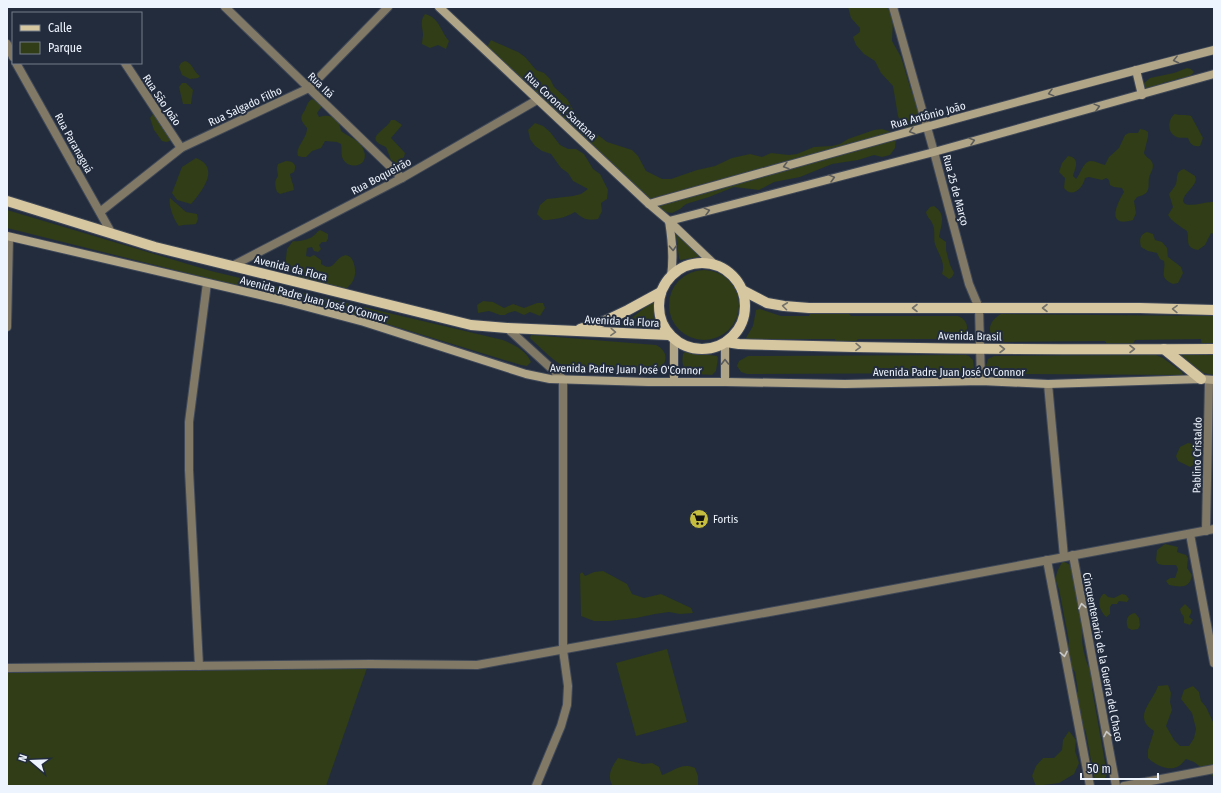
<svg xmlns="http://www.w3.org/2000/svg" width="1221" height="793" font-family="'Fira Sans Condensed',sans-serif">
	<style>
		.green { fill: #303d16 }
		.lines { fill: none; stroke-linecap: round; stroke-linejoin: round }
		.street-casing { stroke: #3f4858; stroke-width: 10 }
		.secondary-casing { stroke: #3f4858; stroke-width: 10 }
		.primary-casing { stroke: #3f4858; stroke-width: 12 }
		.street { stroke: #817966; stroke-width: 8 }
		.secondary { stroke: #b1a587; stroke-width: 8 }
		.primary { stroke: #d7c7a0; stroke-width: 10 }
		.oneway { stroke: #5b5c5b }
		.oneway2 { stroke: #73726a }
		.oneway3 { stroke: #c8c9c8 }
		.labels { text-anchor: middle; stroke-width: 4; stroke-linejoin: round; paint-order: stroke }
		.street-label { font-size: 11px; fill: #eef4fd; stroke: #222c3d }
		.poi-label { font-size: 11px; fill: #eef4fd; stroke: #222c3d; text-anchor: start }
	</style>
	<rect width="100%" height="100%" fill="#222c3d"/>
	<g class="green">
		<polygon points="848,7 887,7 893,18 892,41 901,57 910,87 916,103 919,117 915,129 907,130 901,124 898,116 893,86 881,73 875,61 864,54 856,45 853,37 860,32 860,28 851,18"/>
		<path d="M425,14C439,17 441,32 449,41L446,49L438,45L430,48L422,44C422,41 423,37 423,34C422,26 420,20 425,14Z"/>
		<path d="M491,40L495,42L518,52L525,57L536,70L544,73L550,79L554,87L567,99L575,113L586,126L607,142L632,150L638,156L646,171L662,179H671L697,170L715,166L732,158L750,154L762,157L771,153L789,155L797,154L814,147L832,146L840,144L848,139L874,130L882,129L891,132L896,139L895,148L890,155L882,157L874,155L858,160L832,164L800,177L774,182L759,190L734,187L709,197L686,204L680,209L672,213L663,212L649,202L622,173L607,164L510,72C503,58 494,62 487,47Z"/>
		<path d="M185,61C193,63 193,72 200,76L198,78L190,79L182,75L179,67L181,63Z"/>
		<path d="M1187,68L1191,69L1194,72L1188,78C1179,78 1181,77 1172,81C1169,82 1166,81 1163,83C1155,87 1155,90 1145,91L1143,84L1150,78L1174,73Z"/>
		<polygon points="182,83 186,83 193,90 191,104 183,104 179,87"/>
		<path d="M312,99L320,103L322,106L317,113L319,117C332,113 339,119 341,131C347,136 357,139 361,145C375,167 347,172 342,157C341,153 342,148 341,144L337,142L325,141L321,148L312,151L306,157H302L298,156C295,147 307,139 307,128C301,121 299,118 305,110C307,106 307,102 312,99Z"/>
		<path d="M161,110C173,114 174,130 170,141L166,142L162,141L154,130L150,118L153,114Z"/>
		<path d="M1175,114C1181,116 1186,114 1191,116L1203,138L1200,146C1193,147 1190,144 1188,138C1183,137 1179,139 1175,136C1167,132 1168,118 1175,114Z"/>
		<path d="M391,120H395L402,125L391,138L405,153L404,157L399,164L391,160L386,147C362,138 386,131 391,120Z"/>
		<path d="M535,123L543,126L550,132L560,145L568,149H576L584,154L593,169L600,174L608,190L607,199L601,203L602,211L598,219C587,221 583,219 575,212C565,218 554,220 543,220L537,214L540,205L547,199L573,196L581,194L588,189L573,181L568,173L561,168L551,154L542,151L535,146L530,139L528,130Z"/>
		<path d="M1140,129L1145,130L1148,132V137L1144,153C1146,158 1150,158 1152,162C1155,168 1150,173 1149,178C1148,183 1150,189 1146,193C1144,195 1140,196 1137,197L1134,201L1136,213L1133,220C1106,228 1116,205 1124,192L1122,188L1114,187L1110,185L1109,180L1106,178L1102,180L1089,177L1085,178C1083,188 1072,199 1064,188L1065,178L1059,172L1062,163L1068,156C1080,158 1076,167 1073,176L1076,179C1081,174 1083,161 1091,161C1096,161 1100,164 1105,165L1109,157L1119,148L1125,135L1129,133H1138Z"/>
		<path d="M196,158C221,168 202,191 191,204L177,200L172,193L182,167Z"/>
		<path d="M286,161C294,161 297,165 294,172L290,174C291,180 294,186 294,190L280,194L277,192C275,186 274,181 278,176L277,168L278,164Z"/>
		<path d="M1184,169L1195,176L1196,180C1193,189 1184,193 1183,201L1185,204C1195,207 1204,201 1214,202V234L1211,233L1205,245L1198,250C1184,247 1190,241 1187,231C1180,226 1172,222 1168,215L1173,207L1169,194C1171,191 1173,189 1175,186C1179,179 1174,172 1184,169Z"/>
		<path d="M170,198L186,212L197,214L198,219L196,224C191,225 185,224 179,226C174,221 168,204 170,198Z"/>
		<path d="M934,206C947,215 941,224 939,237L946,242V250L950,265L954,273L952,277L949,279L942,274C946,262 938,254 935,244C933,238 936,229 932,223C930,218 927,218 926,212L930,207Z"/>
		<path d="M7,210L211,271L503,340C514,345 526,350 531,362L527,366L521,365L371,319L7,228Z"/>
		<path d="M320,230L328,234V239L326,242H322L319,245L321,249L318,252L314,251L312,247L307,248L306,256L310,257L314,255L321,260V264C333,272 334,261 341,257C352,250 356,267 355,274C354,282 350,285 345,290L299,280L296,272L287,271L285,267L287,249L293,241C296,242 306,240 310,238C314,237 316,232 320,230Z"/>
		<path d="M1147,232L1153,234L1155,240L1162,242L1167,248L1168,257L1181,267L1183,273L1178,283L1173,284C1158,277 1166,273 1164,261L1160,259L1157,253L1148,251L1141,247C1139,240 1140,234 1147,232Z"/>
		<polygon points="677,233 700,256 698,257 680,260 679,258 676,235"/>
		<circle cx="704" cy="305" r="35"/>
		<polygon points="483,301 493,302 504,308 513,304 524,308 537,303 543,303 545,308 540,316 530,312 524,315 515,311 508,313 505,315 500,315 489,311 478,313 477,305"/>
		<polygon points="653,301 654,314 657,328 615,326 633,317"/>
		<path d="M760,309L781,316H809L811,312L844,309L851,316H958C969,320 970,332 961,339H858L851,346L836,342L835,339H748L746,338L753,326L756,310Z"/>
		<path d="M1001,314L1214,316V375L1203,373L1181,356L1183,355H1203L1201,339L1135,340C1133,345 1131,347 1127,351C1117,360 1110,349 1105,341L1000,342C985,335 988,321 1001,314Z"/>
		<path d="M531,335L656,345C671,352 667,368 653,373H580C561,369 545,352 531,339L530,338Z"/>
		<path d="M685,352L717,356L718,358L716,371L712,375C696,374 679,376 683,354Z"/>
		<polygon points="966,355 969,356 973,360 974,368 971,371 966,373 747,374 741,372 737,366 739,361 748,356"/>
		<polygon points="1156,355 1163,358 1182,372 1183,375 994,374 988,370 986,366 988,359 994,356"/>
		<path d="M1188,443L1193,444C1200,452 1200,462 1190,467L1178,461L1176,456L1180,447Z"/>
		<path d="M1165,544L1178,547L1177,552L1186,555L1188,558L1187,568L1192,575C1190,589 1180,587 1169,585L1166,581L1170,578H1175L1178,569L1176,565H1163L1158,564L1156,560L1157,550Z"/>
		<path d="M1063,561L1072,566C1073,582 1081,595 1084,611C1086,622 1082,629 1082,639C1082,645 1084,653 1086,660C1089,670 1096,679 1092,689L1107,774L1104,780L1095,779L1094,776L1086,733L1074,699L1078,691L1075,672L1066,660L1069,641L1059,589C1053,577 1057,571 1063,561Z"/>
		<polygon points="603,571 627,584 632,594 644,598 661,594 691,608 693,613 680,614 669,612 655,614 636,618 609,621 594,621 581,616 580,574 582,572 585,576 594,572"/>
		<path d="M1103,594H1105L1108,597L1114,598L1122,594L1126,595L1129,599L1127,602L1119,601L1117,604H1112L1110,607V614L1106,617C1100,611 1096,601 1103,594Z"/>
		<polygon points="1185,604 1191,610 1191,613 1189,617 1193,620 1190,625 1184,623 1184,617 1181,613 1180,609"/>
		<path d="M1135,613L1139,618L1140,625L1138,629L1132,630L1128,628C1125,621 1127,614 1135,613Z"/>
		<polygon points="667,649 687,722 636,736 616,663"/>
		<polygon points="367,668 326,786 7,786 7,673"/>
		<path d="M1168,685L1171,693L1170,702L1172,710L1166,726L1174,740L1180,746H1189L1194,738L1196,729L1192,713L1181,699L1184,690L1193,686L1199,692L1201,701L1206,707L1214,724V777L1194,762L1186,759C1184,761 1181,765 1179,766C1169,772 1155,765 1148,758V750L1154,731C1132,717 1152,703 1158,686Z"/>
		<polygon points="1069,731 1076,740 1075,751 1079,763 1074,774 1059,783 1036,786 1032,776 1036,766 1043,758 1054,758 1062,750 1063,740"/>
		<path d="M618,758L643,764L652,763L659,767L662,775C675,771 681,762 695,768L698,776V785L613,786C606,776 612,766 618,758Z"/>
	</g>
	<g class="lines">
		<g class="street-casing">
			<g id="street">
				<polyline points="225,7 402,178"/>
				<polyline points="893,7 934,152 969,284 979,308 981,381"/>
				<polyline points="7,44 13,57"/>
				<polyline points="16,63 112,234"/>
				<polyline points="125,63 181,148"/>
				<polyline points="100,212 181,148 309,88 388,7"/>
				<polyline points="232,266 402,178 537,100"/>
				<polyline points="7,327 9,237"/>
				<polyline points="507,328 563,379 563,650 568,686 567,705 561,726 536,786"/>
				<polyline points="1048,384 1064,557"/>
				<polyline points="1206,531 1209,380"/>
				<polyline points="1190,534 1214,663"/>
				<polyline points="1073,555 1116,786"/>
				<polyline points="1047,560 1090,786"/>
				<polyline points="199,666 189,470 189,422 207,283"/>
				<polyline points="7,668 370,664 477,665 819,603 1214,529"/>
				<polyline points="1124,786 1214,769"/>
			</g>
		</g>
		<g class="secondary-casing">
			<g id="secondary">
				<polyline points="439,7 649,204 669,221 714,264"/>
				<polyline points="1136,70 1142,95"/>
				<path d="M649,204C837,152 1025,98 1214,50"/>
				<polyline points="669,221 934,152 1214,74"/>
				<path d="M669,221C672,240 674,257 671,276"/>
				<polyline points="7,236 281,300 364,322 526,374 550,379 648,382 725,382 845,384 981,381 1048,384 1201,379 1214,380"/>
				<polyline points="674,339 674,382"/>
				<polyline points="725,343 725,382"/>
			</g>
		</g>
		<g class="primary-casing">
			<g id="primary">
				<polyline points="7,201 155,247 471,325 507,328 669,335"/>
				<circle cx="702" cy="306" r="43"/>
				<polyline points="742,290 767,303 784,306 809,308 1140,308 1214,310"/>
				<polyline points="580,329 607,320 628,310 661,292"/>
				<path d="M726,342L739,344C897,349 1056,350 1214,349"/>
				<polyline points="1164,349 1201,379"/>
			</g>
		</g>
		<use href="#street" class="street"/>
		<use href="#secondary" class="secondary"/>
		<use href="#primary" class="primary"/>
	</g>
	<defs><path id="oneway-chevron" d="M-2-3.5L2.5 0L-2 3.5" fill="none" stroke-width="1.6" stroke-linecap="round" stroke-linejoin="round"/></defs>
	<g class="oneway">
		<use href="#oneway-chevron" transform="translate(1176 60) rotate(166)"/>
		<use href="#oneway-chevron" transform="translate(1051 93) rotate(165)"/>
		<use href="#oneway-chevron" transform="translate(1097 107) rotate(-15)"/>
		<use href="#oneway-chevron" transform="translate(912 131) rotate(164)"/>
		<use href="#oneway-chevron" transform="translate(972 141) rotate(-15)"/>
		<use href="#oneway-chevron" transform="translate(786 166) rotate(164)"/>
		<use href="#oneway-chevron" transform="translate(832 178) rotate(-15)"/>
		<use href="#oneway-chevron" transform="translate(707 211) rotate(-15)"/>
		<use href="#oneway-chevron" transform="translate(673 248) rotate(87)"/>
		<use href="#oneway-chevron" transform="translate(725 362) rotate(-91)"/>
	</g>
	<g class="oneway2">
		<use href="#oneway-chevron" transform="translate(785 306) rotate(-173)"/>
		<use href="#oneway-chevron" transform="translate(915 308) rotate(180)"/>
		<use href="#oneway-chevron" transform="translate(1045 308) rotate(-180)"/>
		<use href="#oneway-chevron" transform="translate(1175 309) rotate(-179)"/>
		<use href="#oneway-chevron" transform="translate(613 332) rotate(3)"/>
		<use href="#oneway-chevron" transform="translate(858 347) rotate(1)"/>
		<use href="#oneway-chevron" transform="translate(1002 349)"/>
		<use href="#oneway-chevron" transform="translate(1132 349)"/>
	</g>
	<g class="oneway3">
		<use href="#oneway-chevron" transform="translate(1082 606) rotate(-101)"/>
		<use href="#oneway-chevron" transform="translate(1064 654) rotate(79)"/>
		<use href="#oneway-chevron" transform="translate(1107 734) rotate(-101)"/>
	</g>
	<defs>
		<g id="supermarket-disc" transform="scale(1)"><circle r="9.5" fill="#c4bc3e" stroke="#222c3d"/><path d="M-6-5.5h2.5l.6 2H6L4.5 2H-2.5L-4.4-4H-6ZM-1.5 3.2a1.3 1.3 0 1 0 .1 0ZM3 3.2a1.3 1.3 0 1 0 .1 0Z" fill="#111"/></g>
	</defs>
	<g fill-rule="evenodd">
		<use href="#supermarket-disc" x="699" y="519"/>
	</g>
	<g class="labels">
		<g class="street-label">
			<text transform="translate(321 85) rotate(44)" y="4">Rua Itá</text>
			<text transform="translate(162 100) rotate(56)" y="4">Rua São João</text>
			<text transform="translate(245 106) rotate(-25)" y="4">Rua Salgado Filho</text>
			<text transform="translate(561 106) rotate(43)" y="4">Rua Coronel Santana</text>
			<text transform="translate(928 115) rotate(-15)" y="4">Rua Antônio João</text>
			<text transform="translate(74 143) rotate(61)" y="4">Rua Paranaguá</text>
			<text transform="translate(381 176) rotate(-28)" y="4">Rua Boqueirão</text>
			<text transform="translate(956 190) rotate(75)" y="4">Rua 25 de Março</text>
			<text transform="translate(291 268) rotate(14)" y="4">Avenida da Flora</text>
			<text transform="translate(314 299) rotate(15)" y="4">Avenida Padre Juan José O'Connor</text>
			<text transform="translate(622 321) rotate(3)" y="4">Avenida da Flora</text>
			<text transform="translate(970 336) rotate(1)" y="4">Avenida Brasil</text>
			<text transform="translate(626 369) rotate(1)" y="4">Avenida Padre Juan José O'Connor</text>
			<text x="949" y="376">Avenida Padre Juan José O'Connor</text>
			<text transform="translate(1197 455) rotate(-89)" y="4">Pablino Cristaldo</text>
			<text transform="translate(1103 657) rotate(79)" y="4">Cincuentenario de la Guerra del Chaco</text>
		</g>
		<g class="poi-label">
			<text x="713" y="523">Fortis</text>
		</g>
	</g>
	<rect width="1221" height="793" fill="none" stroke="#eef4fd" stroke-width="16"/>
	<rect x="12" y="12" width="130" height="52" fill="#222c3d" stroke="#747c8a"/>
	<rect x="20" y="25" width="20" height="6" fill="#d7c7a0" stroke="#747c8a"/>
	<text x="48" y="32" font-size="12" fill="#eef4fd">Calle</text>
	<rect x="20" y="42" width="20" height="12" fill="#303d16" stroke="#747c8a"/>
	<text x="48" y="52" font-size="12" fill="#eef4fd">Parque</text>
	<g transform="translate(32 761) rotate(289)" stroke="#222c3d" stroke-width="3" paint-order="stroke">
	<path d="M0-3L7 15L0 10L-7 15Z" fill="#eef4fd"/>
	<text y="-6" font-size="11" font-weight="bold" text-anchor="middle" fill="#eef4fd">N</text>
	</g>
	<path d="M1081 773v6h77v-6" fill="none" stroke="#eef4fd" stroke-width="2"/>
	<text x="1087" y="773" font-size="12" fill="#eef4fd" stroke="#222c3d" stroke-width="3" paint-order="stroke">50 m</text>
</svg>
